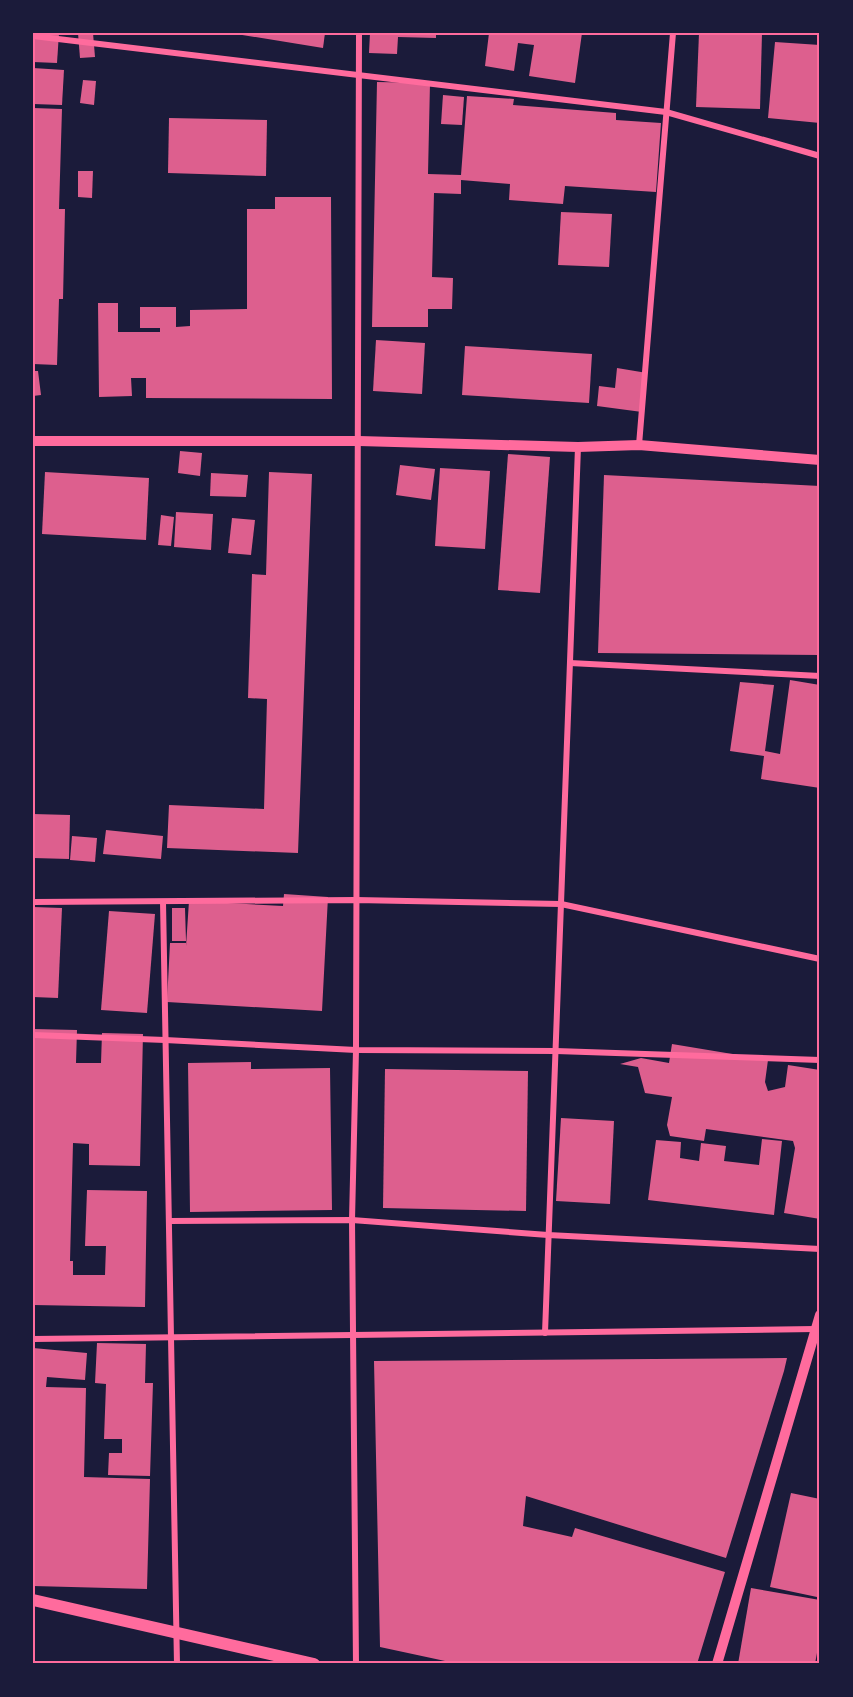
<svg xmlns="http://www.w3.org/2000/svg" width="853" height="1697" font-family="'Noto Sans',sans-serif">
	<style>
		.building { fill: #dd5f8e }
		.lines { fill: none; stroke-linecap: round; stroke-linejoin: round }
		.minor { stroke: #ff6b9d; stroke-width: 6 }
		.tertiary { stroke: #ff6b9d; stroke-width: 10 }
		.secondary { stroke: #ff6b9d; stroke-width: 12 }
		.neatline { fill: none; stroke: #ff6b9d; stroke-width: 2 }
	</style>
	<rect width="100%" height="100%" fill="#1b1b3a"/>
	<g class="building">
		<polygon points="33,33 59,33 57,63 33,62"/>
		<polygon points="78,33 93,33 95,57 80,58"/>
		<polygon points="230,33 325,33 323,48"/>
		<polygon points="370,33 436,33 436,38 398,37 397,54 369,53"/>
		<polygon points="489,33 582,33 575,83 529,76 534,45 518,43 514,71 485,66"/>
		<polygon points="699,33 762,33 760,109 696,107"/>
		<polygon points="775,42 820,45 820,123 768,118"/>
		<polygon points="33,68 64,70 62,105 33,104"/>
		<polygon points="83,80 96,81 94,105 80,103"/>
		<polygon points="377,82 430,83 428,174 461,175 467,96 514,99 513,105 616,113 616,120 661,123 656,192 565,186 563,204 509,200 510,184 461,180 461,194 434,193 432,277 453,278 452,309 428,309 428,327 372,327"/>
		<polygon points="443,95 464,97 462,125 441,124"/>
		<polygon points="33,108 62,109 59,209 65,209 63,299 59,299 57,365 33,364"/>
		<polygon points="169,118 267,120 266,176 168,173"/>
		<polygon points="78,171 93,171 92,198 78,197"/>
		<polygon points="275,197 331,197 332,399 146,398 146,378 131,378 132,396 99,397 98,303 118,303 118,332 160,332 160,328 140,328 140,307 176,307 176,327 190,326 190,310 247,309 247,209 275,209"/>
		<polygon points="561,212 612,214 609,267 558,265"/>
		<polygon points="376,340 425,343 422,394 373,391"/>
		<polygon points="465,346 592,354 589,403 462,395"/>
		<polygon points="617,368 647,373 642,412 597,406 599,386 615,388"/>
		<polygon points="33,371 38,371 41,395 33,396"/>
		<polygon points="180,451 202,453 200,476 178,473"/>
		<polygon points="508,454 550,457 540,593 498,590"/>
		<polygon points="400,465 435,469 431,500 396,495"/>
		<polygon points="440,468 490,471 485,549 435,546"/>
		<polygon points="45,472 149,478 146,540 42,534"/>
		<polygon points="269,472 312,474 298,853 167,848 169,805 264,809 267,699 248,698 252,574 266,575"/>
		<polygon points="211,473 248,475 246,497 210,496"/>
		<polygon points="604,475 820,486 820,655 598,653"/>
		<polygon points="176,512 213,514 211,550 174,547"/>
		<polygon points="161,515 174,517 171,546 158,545"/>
		<polygon points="232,518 255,520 251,555 228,553"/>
		<polygon points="790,680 820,685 820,788 761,779 764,756 730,751 740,682 774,685 765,751 780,754"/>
		<polygon points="33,814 70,815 69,859 33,858"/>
		<polygon points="106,830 163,836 161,859 103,854"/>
		<polygon points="72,836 97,838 95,862 70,860"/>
		<polygon points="284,894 328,897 322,1011 167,1002 170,943 186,943 186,946 189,901 283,906"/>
		<polygon points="33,907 62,908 58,998 33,997"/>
		<polygon points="172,908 185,908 186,941 172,941"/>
		<polygon points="109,911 155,914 147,1013 101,1010"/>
		<polygon points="33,1029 77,1030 76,1063 101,1063 102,1033 143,1034 140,1166 89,1165 89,1144 73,1143 70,1261 73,1261 73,1275 105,1275 106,1246 85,1246 87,1190 147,1191 145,1307 33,1305"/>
		<polygon points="672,1044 768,1060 765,1082 768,1091 785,1087 788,1065 820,1070 820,1219 784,1213 795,1148 793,1141 706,1129 704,1141 670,1136 667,1125 672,1097 645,1093 638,1067 620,1064 641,1058 669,1063"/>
		<polygon points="251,1062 251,1069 330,1068 332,1210 190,1212 188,1063"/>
		<polygon points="385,1069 528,1071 526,1211 383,1208"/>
		<polygon points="561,1118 614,1121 610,1204 556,1201"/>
		<polygon points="762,1139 782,1141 774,1215 648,1200 656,1140 681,1142 680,1158 699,1161 701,1143 726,1146 724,1161 759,1165"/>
		<polygon points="97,1343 146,1344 145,1383 153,1383 150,1476 108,1475 109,1453 122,1453 122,1439 104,1439 106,1384 95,1383"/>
		<polygon points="33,1348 87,1353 85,1380 47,1377 46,1387 86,1388 84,1477 150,1479 147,1589 33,1586"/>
		<polygon points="787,1358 784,1371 726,1558 526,1496 523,1526 572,1537 575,1528 725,1572 697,1664 459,1664 380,1647 374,1361"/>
		<polygon points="791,1493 820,1499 820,1582 817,1597 770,1587"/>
		<polygon points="751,1588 820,1600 820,1636 815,1664 738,1664"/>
	</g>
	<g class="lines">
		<g class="minor">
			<polyline points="33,36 666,112 820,156"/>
			<polyline points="639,445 673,33"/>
			<polyline points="570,663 820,676"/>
			<polyline points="33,902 356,900 561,904 820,959"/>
			<polyline points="163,902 177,1664"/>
			<polyline points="33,1035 165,1040 356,1050 556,1051 820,1060"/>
			<polyline points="169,1221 352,1220 548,1235 820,1249"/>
			<polyline points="545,1333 578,447"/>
			<polyline points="33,1339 815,1329"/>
			<polyline points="356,1664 352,1220 356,1050 359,33"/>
		</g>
		<g class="tertiary">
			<polyline points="33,441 359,441 578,447 639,445 820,460"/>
			<polyline points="717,1664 820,1315"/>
		</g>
		<polyline class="secondary" points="33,1600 314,1664"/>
	</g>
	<rect width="853" height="1697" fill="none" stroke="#1b1b3a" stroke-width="69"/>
	<rect x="34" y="34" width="784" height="1628" class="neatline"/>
</svg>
